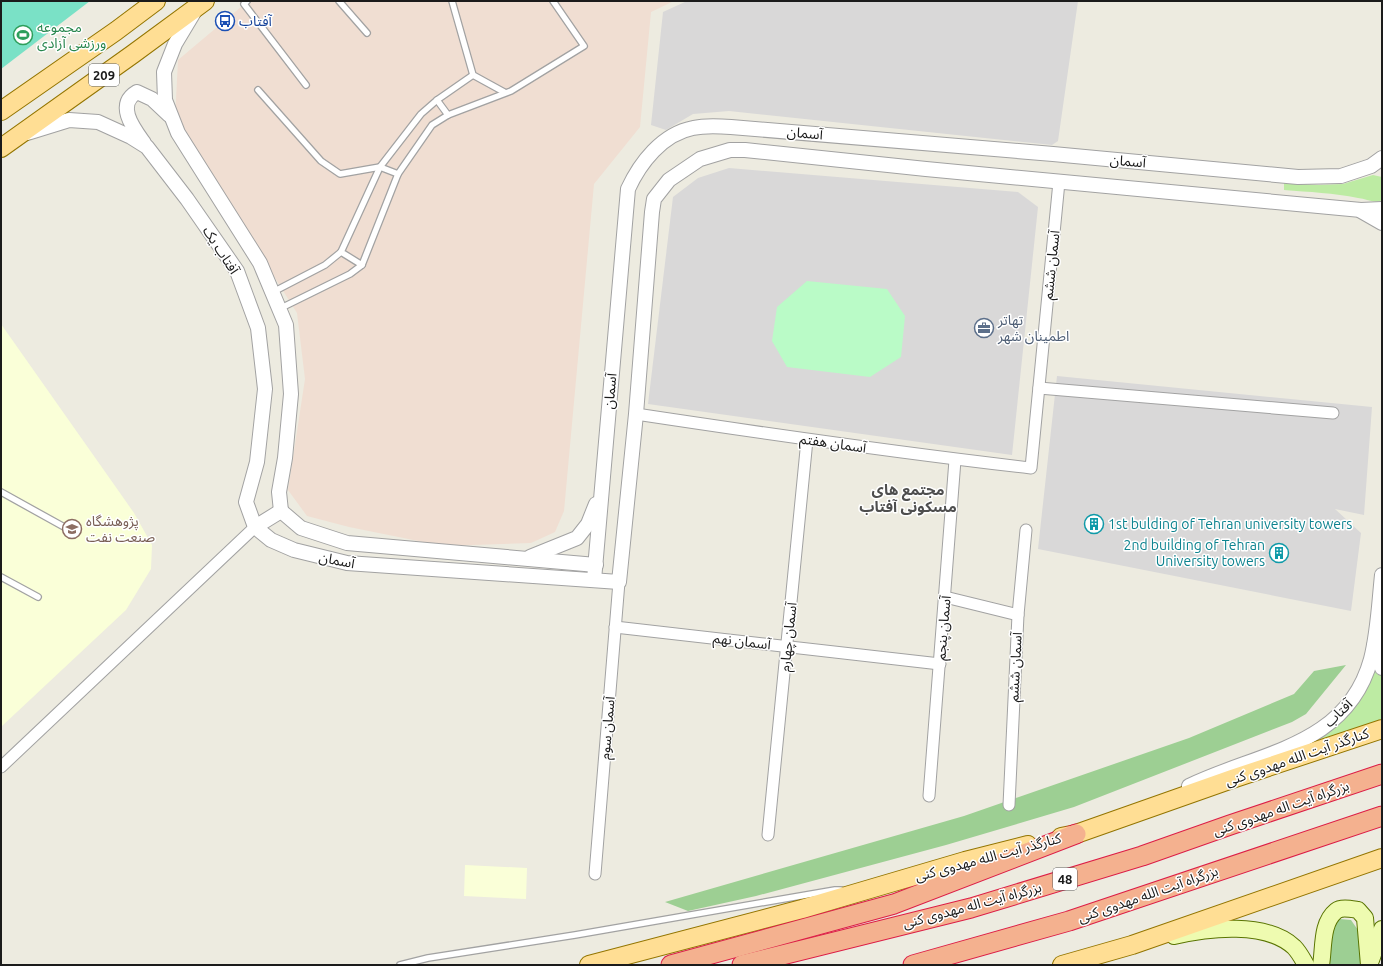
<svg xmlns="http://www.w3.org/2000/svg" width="1383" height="966" font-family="Ubuntu,'Noto Sans Arabic',sans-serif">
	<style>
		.residential { fill: #d9d8d8 }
		.education { fill: #faffd8 }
		.military { fill: #f0ded2 }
		.grass { fill: #bdeba3 }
		.forest { fill: #9dcf93 }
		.park { fill: #bafbc7 }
		.pitch { fill: #7ae1c6 }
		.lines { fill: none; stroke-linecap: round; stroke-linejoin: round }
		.service-casing { stroke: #a2a2a2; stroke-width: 8 }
		.minor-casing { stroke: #a2a2a2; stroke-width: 13 }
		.tertiary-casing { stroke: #a2a2a2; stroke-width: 16 }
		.secondary-casing { stroke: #597401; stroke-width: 18 }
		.primary-casing { stroke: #937500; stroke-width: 20 }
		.trunk-casing { stroke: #dc1d46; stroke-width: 21 }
		.service { stroke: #fff; stroke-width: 5.5 }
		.minor { stroke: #fff; stroke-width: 11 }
		.tertiary { stroke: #fff; stroke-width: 14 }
		.secondary { stroke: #eefbb0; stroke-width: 16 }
		.primary { stroke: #ffde94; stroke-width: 18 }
		.trunk { stroke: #f4b18f; stroke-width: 19 }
		.labels { text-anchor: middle; stroke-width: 3; stroke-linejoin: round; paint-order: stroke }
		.shield { fill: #fff; stroke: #5f5f5f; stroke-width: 1 }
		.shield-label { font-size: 13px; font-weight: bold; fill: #1b1b1b }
		.transit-label { font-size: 14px; fill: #164399; stroke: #fff; text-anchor: start }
		.leisure-label { font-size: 14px; fill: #27864d; stroke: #fff; text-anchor: start }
		.street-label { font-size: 14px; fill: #1b1b1b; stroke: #fff }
		.service-label { font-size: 14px; fill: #4e5e75; stroke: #fff; text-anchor: start }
		.education-label { font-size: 14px; fill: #785e54; stroke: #fff; text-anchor: start }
		.culture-label { font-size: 14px; fill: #0d838f; stroke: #fff; text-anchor: start }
		.neighbourhood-label { font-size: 15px; font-weight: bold; fill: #4e4e4e; stroke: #fff }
	</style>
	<rect width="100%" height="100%" fill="#edebe0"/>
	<g class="residential">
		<polygon points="687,1 1078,1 1058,141 1052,145 729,111 693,114 666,130 651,125 663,12"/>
		<polygon points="729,168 1018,192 1038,207 1012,455 648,404 673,197 698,178"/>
		<polygon points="1057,376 1372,407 1364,515 1335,509 1361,533 1351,611 1038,549"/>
	</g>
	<g class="education">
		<polygon points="1,324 120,493 134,513 152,545 151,569 126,610 1,727"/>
		<polygon points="465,865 527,868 526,899 464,896"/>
	</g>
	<polygon class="military" points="248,1 674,1 651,12 640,127 594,184 564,511 555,532 531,543 443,546 349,527 307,516 288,490 305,379 297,313 175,119 178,60"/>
	<g class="grass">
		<path d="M1373,175L1382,177V200C1374,204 1367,199 1358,198C1334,193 1309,192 1284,190V183L1318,185L1343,184Z"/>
		<path d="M1375,668L1382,676V719L1309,747L1264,761C1293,748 1330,736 1351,711C1362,699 1368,683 1375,668Z"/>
	</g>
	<g class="forest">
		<polygon points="1346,665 1306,714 1292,722 1074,807 946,845 756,896 688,911 665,902 964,816 1189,738 1294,694 1314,671"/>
		<polygon points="1340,919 1351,920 1360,933 1360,965 1327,965 1333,923"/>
	</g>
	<polygon class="park" points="807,281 887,289 905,316 901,357 870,377 787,367 772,341 777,307"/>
	<polygon class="pitch" points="1,1 90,1 1,69"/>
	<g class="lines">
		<g class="service-casing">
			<g id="service">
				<polyline points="247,1 244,4 306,85"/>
				<polyline points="339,1 367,33"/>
				<polyline points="452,1 473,75 504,92"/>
				<polyline points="473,75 437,100 421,114 380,167 341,252 362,265 398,174 432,125 448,115 511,91 584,46 553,1"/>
				<polyline points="258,90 321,161 340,174 380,167 398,174"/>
				<polyline points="437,100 448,115"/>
				<polyline points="273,292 325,265 341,252"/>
				<polyline points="279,309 350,274 362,265"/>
				<polyline points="1,492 75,533"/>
				<polyline points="1,577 38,597"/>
				<polyline points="400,965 428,958 575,935 835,890 841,890"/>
			</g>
		</g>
		<g class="minor-casing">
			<g id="minor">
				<polyline points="1039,388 1333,413"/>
				<path d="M636,414C768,434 899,453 1031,468L1059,182"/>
				<polyline points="945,597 1018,615"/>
				<polyline points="615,627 940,664"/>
				<polyline points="1,767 255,527"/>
				<polyline points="929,796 955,460"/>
				<polyline points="1009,805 1018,615 1026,530"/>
				<polyline points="768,835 807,440"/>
				<polyline points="595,874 619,582"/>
			</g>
		</g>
		<g class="tertiary-casing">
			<g id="tertiary">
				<polyline points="196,9 175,44 164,72 165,100 178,133 260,263 286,325 291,394 285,458 279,492 281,511"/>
				<polyline points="27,133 69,120 98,122 131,137 147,147 187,199 237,271 258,328 265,389 257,462 246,502 255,527 271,540 294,550 347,563 619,582 636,414 652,212 654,199 669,180 700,159 730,150 745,150 926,169 1361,210 1382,209"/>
				<path d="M144,143C134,129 115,105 137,92L152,99L169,115"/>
				<polyline points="1361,211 1382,223"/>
				<polyline points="281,511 301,528 347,543 596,565"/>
				<polyline points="255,527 281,511"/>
				<polyline points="530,557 577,538 588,524 596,504"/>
				<path d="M594,580L628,189C640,163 662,134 693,128C706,125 719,126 731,127L1053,154L1298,177L1341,176L1371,166L1382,158"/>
				<polyline points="1374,646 1382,668"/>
				<path d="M1189,786C1259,752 1347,747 1371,659C1378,632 1379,603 1382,575"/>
			</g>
		</g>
		<g class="secondary-casing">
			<g id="secondary">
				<path d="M1174,936C1208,928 1266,921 1294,947C1299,952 1302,958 1306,965"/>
				<polyline points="1371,960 1382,929"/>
				<path d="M1321,965C1324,948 1321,923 1336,911C1341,907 1351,909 1358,910L1365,918L1369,965"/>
			</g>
		</g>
		<g class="primary-casing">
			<g id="primary">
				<polyline points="1,111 116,31 156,1"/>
				<polyline points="1,148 133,54 205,1"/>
				<polyline points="1061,837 1076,834 1232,779 1382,729"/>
				<polyline points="589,965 802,909 965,861 1028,845"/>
				<polyline points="1062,965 1132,945 1382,858"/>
			</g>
		</g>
		<g class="trunk-casing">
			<g id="trunk">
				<polyline points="671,965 894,904 1076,834"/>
				<polyline points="742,965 971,908 1142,856 1230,825 1382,774"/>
				<polyline points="913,965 1069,921 1382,816"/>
			</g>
		</g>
		<use href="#service" class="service"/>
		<use href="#minor" class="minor"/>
		<use href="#tertiary" class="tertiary"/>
		<use href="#secondary" class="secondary"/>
		<use href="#primary" class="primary"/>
		<use href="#trunk" class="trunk"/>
	</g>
	<defs>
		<g id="bus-ring" transform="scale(1)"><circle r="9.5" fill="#fff" stroke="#1a4fb4" stroke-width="1.5"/><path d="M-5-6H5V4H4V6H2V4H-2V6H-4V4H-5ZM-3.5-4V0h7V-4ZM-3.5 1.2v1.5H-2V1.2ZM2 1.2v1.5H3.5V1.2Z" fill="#1a4fb4"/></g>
		<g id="stadium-ring" transform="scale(1)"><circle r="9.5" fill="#fff" stroke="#2e9e5b" stroke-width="1.5"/><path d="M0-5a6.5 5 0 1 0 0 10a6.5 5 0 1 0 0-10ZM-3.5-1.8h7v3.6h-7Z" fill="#2e9e5b"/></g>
		<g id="office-ring" transform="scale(1)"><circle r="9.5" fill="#fff" stroke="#5c6f8a" stroke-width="1.5"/><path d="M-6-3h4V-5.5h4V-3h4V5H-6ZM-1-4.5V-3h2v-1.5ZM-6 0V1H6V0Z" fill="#5c6f8a"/></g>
		<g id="building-ring" transform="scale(1)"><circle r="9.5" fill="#fff" stroke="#0f9aa8" stroke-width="1.5"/><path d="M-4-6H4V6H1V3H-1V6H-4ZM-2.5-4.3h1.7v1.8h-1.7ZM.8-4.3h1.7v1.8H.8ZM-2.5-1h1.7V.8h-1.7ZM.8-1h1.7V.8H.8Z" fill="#0f9aa8"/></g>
		<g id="university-ring" transform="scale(1)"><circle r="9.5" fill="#fff" stroke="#8d6e63" stroke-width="1.5"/><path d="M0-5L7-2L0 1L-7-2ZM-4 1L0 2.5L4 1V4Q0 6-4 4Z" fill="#8d6e63"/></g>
	</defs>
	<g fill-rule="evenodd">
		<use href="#bus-ring" x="225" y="21"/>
		<use href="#stadium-ring" x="23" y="35"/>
		<use href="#office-ring" x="984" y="328"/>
		<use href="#building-ring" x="1094" y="524"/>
		<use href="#university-ring" x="72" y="529"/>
		<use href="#building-ring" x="1279" y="553"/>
	</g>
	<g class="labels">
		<g class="shield">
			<rect x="89" y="64" width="30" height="22" rx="3"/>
			<rect x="1053" y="868" width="24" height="22" rx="3"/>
		</g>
		<g class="shield-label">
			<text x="104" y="80">209</text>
			<text x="1065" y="884">48</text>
		</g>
		<g class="transit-label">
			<text x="239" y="26">آفتاب</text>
		</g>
		<g class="leisure-label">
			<text x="37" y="32">مجموعه<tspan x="37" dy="16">ورزشی آزادی</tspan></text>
		</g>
		<g class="street-label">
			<text transform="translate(805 133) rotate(5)" y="5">آسمان</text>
			<text transform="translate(1128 161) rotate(5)" y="5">آسمان</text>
			<text transform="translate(221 250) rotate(57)" y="5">آفتاب یک</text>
			<text transform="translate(1051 265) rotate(-84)" y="5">آسمان ششم</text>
			<text transform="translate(610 391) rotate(-85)" y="5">آسمان</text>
			<text transform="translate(833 443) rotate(8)" y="5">آسمان هفتم</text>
			<text transform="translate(337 560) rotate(11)" y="5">آسمان</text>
			<text transform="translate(943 628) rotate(-85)" y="5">آسمان پنجم</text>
			<text transform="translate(788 637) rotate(-84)" y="5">آسمان چهارم</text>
			<text transform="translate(742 641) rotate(7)" y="5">آسمان نهم</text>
			<text transform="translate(1015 667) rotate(-87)" y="5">آسمان ششم</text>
			<text transform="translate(1338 713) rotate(-44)" y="5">آفتاب</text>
			<text transform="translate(607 728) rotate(-85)" y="5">آسمان سوم</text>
			<text transform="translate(1297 757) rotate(-19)" y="5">کنارگذر آیت الله مهدوی کنی</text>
			<text transform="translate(1281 808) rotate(-19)" y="5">بزرگراه آیت اله مهدوی کنی</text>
			<text transform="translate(988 857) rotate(-15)" y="5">کنارگذر آیت الله مهدوی کنی</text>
			<text transform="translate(1148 894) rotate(-19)" y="5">بزرگراه آیت الله مهدوی کنی</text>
			<text transform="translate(972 905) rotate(-15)" y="5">بزرگراه آیت اله مهدوی کنی</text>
		</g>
		<g class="service-label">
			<text x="998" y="325">تهاتر<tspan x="998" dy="16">اطمینان شهر</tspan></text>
		</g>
		<g class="education-label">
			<text x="86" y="526">پژوهشگاه<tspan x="86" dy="16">صنعت نفت</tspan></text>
		</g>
		<g class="culture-label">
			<text x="1108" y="529">1st bulding of Tehran university towers</text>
			<text x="1265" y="550" text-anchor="end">2nd building of Tehran<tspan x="1265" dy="16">University towers</tspan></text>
		</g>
		<g class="neighbourhood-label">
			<text x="908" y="495">مجتمع های<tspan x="908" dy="17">مسکونی آفتاب</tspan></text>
		</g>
	</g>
	<rect width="1383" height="966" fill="none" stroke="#1b1b1b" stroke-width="4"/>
</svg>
